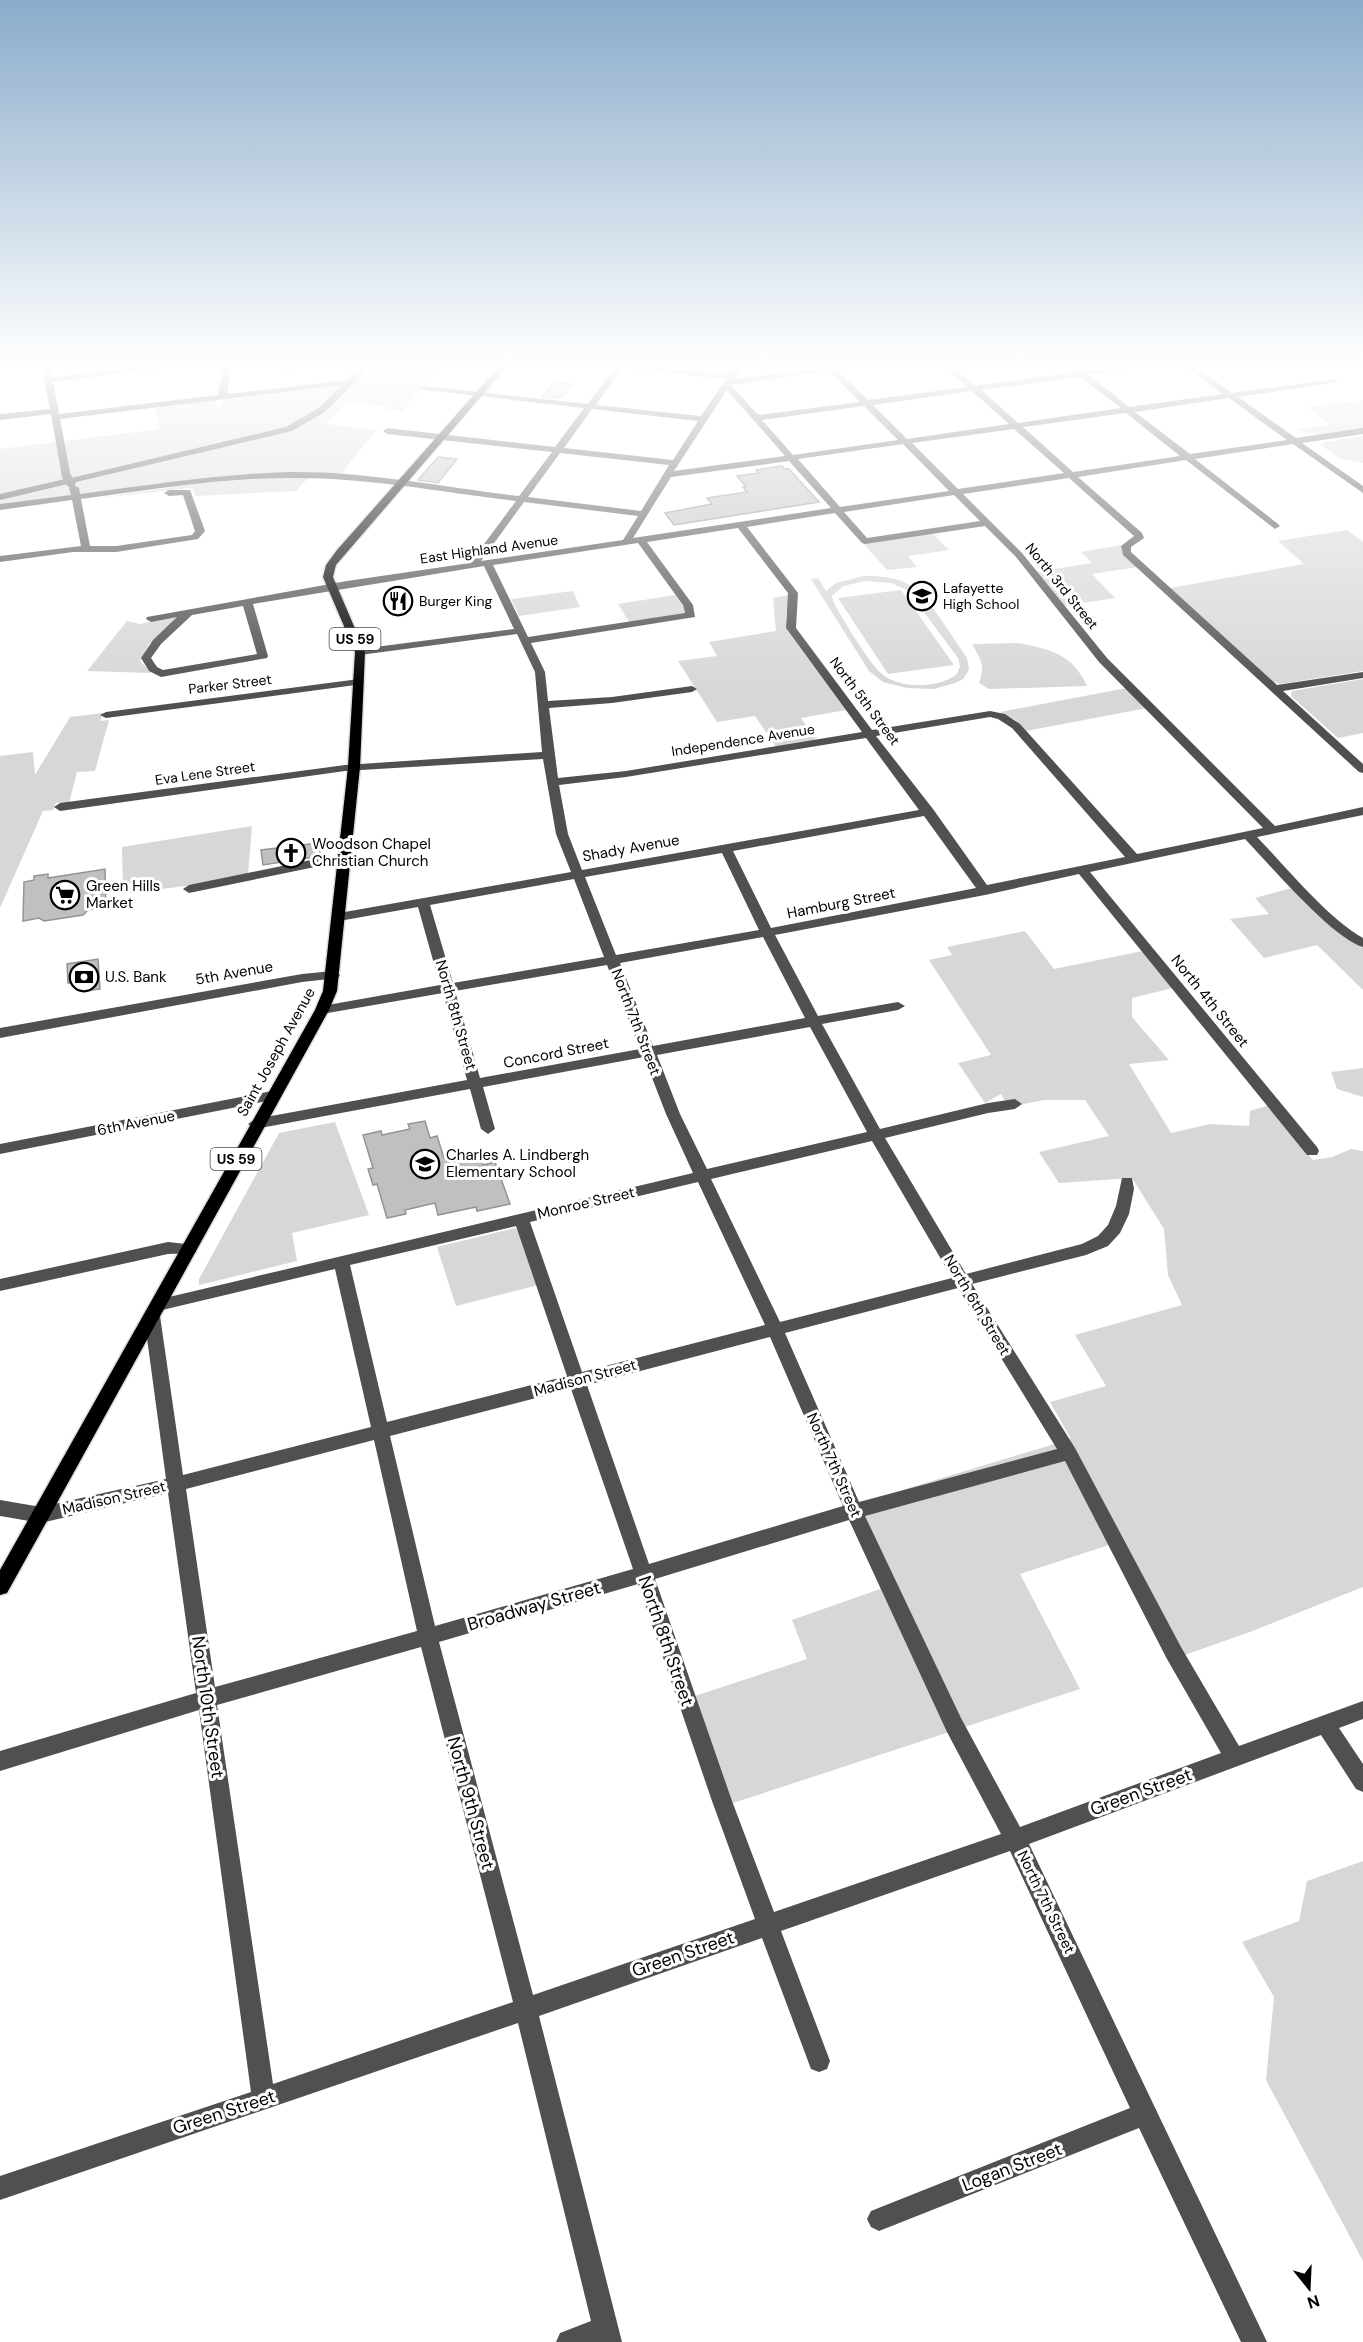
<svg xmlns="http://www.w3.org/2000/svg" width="1363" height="2342" font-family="'DM Sans',sans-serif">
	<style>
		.green { fill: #d7d7d7; fill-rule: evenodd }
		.building { fill: #c0c0c0; stroke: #949494; stroke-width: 1.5 }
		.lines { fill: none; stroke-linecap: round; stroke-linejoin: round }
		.major-casing { stroke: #dbdbdb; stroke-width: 3 }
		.minor { fill: #505050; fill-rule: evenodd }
		.major { fill: #000; fill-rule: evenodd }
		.minor-bridge { stroke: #505050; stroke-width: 9 }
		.labels { text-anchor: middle; stroke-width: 6; stroke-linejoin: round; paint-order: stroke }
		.far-street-label { font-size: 14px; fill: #000; stroke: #fff }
		.far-poi-label { font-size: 14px; fill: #000; stroke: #fff; text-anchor: start }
		.shield { fill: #fff; stroke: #4c4c4c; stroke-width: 1.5 }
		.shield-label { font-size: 14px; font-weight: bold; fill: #000 }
		.poi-label { font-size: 15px; fill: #000; stroke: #fff; text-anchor: start }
		.street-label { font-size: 15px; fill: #000; stroke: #fff }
		.near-street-label { font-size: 18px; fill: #000; stroke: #fff }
	</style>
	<rect width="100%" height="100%" fill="#fff"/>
	<g class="green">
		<polygon points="276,363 352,363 280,372"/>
		<polygon points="356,363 444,363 402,411 385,409 387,406 347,402 326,424 376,430 340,475 276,474 226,476 0,505 0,449 160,429 155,407 215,400 219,409 224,399 333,386"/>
		<polygon points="1363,400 1363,429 1317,435 1296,429 1334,424 1324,421 1307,407"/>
		<polygon points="1363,436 1363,463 1340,459 1321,445 1325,442"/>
		<polygon points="269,478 308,478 296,491 195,496 193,489 190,488 91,499 201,483"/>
		<polygon points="1347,530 1363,542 1363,671 1280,684 1272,681 1170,588 1304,564 1278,541"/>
		<polygon points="931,532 949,550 908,556 917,567 887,570 863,543"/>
		<polygon points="1123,545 1121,549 1138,567 1092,574 1115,598 1063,606 1036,572 1092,563 1081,552"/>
		<path d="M864,576C881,576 899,577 913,587C930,599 954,640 967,658L969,670L963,679L955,683L934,689L907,688L883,682L869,671L811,579L818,578L826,591L836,583ZM865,581L892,583L908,591L958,658L960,666L957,674C938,689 900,689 882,674C868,662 842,618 833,601L832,596L843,586Z"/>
		<polygon points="901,590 954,665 888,674 838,598"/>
		<polygon points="573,591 580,607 519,616 511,599"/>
		<polygon points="675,595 682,603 685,613 681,615 630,623 618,604"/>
		<path d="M788,595C790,609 782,617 788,631L846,710L801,718L817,741L776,747L755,716L717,722L678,661L717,656L709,642L776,631L773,598Z"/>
		<polygon points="182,615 149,644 140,661 151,673 87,671 127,621 140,624"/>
		<path d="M1018,643C1050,649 1073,654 1087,686L989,689L979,683C985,664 982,662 972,644Z"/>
		<polygon points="1363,679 1363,733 1338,738 1291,696 1292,691"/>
		<polygon points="1127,688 1147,708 1026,731 1014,719 1000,712"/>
		<polygon points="103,713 100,721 109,720 95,771 77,772 69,803 56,803 53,810 43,811 0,908 0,756 33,752 35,775 70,717"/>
		<polygon points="252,826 248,874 193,885 123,894 122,847"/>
		<polygon points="1295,887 1363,945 1363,990 1317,945 1264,958 1230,919 1269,914 1255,898"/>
		<polygon points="1025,931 1054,969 1143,951 1173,988 1132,998 1132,1017 1169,1060 1129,1064 1171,1133 1210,1124 1249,1126 1250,1111 1269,1105 1313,1160 1332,1157 1351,1149 1363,1151 1363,1587 1250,1632 1176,1658 1112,1544 1020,1574 1080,1689 718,1808 695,1696 807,1659 792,1620 883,1588 846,1507 1071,1439 1050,1402 1106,1386 1075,1335 1182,1305 1168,1275 1164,1229 1132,1178 1059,1183 1039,1152 1109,1136 1085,1100 1044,1100 1008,1107 1001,1094 985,1103 958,1063 991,1055 929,960 952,955 947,947"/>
		<polygon points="1363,1068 1363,1097 1337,1089 1331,1072"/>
		<polygon points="335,1122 369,1215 292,1233 297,1261 199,1285 199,1279 279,1133"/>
		<polygon points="515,1228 519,1231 538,1285 456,1306 437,1247"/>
		<polygon points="1363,1861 1363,2261 1266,2080 1274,1997 1242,1942 1299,1921 1307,1881"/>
	</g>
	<g class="building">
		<polygon points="554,382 573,384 562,398 542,397"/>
		<polygon points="438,457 457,459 438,483 418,480"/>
		<polygon points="782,466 784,469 789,469 819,502 674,525 665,513 712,504 707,498 747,492 743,487 746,487 737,476 759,473 756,470"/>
		<polygon points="318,843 321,856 263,865 261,850"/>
		<polygon points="105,869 106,907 88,910 83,915 44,921 39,918 23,921 24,882 34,880 34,876 48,874 48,878"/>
		<polygon points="98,959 100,989 84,991 83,980 68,983 67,964"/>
		<polygon points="425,1121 430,1138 437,1136 444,1158 468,1152 470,1158 480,1156 483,1165 495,1162 510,1204 477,1211 476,1207 438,1215 435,1203 405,1210 406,1214 387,1218 377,1184 373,1185 368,1169 373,1168 363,1135 381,1131 382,1135 410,1129 408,1124"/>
	</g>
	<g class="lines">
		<g class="major-casing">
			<polygon id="major" points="502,363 510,363 336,565 333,577 365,652 360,767 337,991 329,1010 47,1521 7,1593 0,1595 0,1570 315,1010 323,991 348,767 355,652 323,577 326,565 337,550"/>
		</g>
		<g class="minor">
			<path d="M41,363H49L52,377L168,363H192L188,365L53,382L59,414L218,395L224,363H232L227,394L348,380L365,363H374L325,412L292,431L0,500V494L65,479L62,477L51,414L0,420V414L50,409ZM342,385L319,408L286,427L71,478L60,419Z"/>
			<path d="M588,363H626L729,374L735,363H743L735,379L825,367L822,363H831L833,365L873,363L837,370L868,400L967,387L941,363H950L976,386L1075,372L1064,363H1073L1084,371L1144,363H1166L1089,375L1129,407L1223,394L1181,363H1190L1232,393L1336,379L1337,381L1333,383L1238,397L1296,438L1363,428V434L1302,443L1363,486V493L1293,444L1195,459L1278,524L1280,526L1275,529L1186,460L1078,477L1142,533L1144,538L1131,547V552L1277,685L1363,672V678L1283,691L1363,764V773L1359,772L1123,555L1121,546L1134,536L1069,478L963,494L1022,553L1107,658L1275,826L1363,807V815L1257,837C1286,867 1327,918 1363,938V947C1333,939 1269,864 1245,839L1090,872L1317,1147L1319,1151L1317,1155H1307L1079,874L985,895L775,935L818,1016L898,1002L905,1006L898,1010L822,1024L880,1129L988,1103L1015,1099L1022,1104L1015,1109L988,1113L885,1138L966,1274L1082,1244L1098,1236L1108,1225L1116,1206L1122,1178H1132L1134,1189L1129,1214L1120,1233L1108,1246L1086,1255L972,1284L1075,1448L1181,1647L1239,1746L1363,1701V1719L1339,1728L1363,1764V1792L1356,1789L1321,1735L1029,1844L1267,2342H1241L1139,2128L879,2231L871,2227L867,2219L871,2211L1130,2108L1010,1851L781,1931L830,2061L827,2069L819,2072L811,2069L762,1938L539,2016L622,2342H556L560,2333L591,2321L518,2023L0,2200V2176L251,2092L199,1710L0,1771V1751L196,1693L168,1493L41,1523L0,1516V1500L41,1507L166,1479L144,1316L146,1312L152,1310L158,1312L160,1316L183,1475L371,1427L335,1269L158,1311L152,1309L150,1305L152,1301L693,1173L666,1114L644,1057L483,1087L495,1129L488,1134L481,1129L470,1089L255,1129L248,1124L255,1119L467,1080L443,993L322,1014L317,1013L315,1010L322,1006L440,985L418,907L339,921L333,917L339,913L571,872L556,834L543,759L345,771L60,811L54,807L60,803L345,765L542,752L535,672L517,634L360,655L355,652L360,649L514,629L484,566L253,604L268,656L267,658L161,677L149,671L141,658L153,640L177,617L151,622L146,619L147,617L347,581L470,563L516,501C441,492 364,477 289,478C219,478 150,490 81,499L90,546H116L192,535L195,531L183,495L169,496L164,493L169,490H190L205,531L198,539L116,552H73L0,562V556L81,546L72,500L0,510V504L71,495L69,488L74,485L79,488L80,494C149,485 218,474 288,472C365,471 443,487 519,496L552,452L387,434L383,431L387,428L555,447L584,408L425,390L421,388L425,386L588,404L614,368ZM622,368L726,379L701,416L596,405ZM829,371L860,402L758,415L731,385ZM1080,377L1121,408L1018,423L981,390ZM727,390L785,456L674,471ZM972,391L1009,424L907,439L873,405ZM1229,398L1287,440L1190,454L1135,412ZM864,406L898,440L793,455L762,420ZM592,409L698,421L673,460L564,448ZM1126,413L1180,456L1073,472L1023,427ZM1014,429L1064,473L958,489L912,443ZM903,444L949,491L840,507L798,459ZM560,453L669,465L641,511L528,497ZM789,461L831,508L633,538L671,477ZM954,495L980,521L867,538L844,512ZM524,502L638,516L623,540L481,561ZM835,513L862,543L865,544L985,526L1016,557L1099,662L1263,828L1137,854L1020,724L1005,714L990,711L872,730L796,628L798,593L747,527ZM738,528L788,593L786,628L862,732L626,771L558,778L549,708L612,703L692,692L697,689L692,686L612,697L548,701L545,672L531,643L695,617L693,605L647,542ZM638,543L683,605L685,613L528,637L493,565ZM243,606L257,654L163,670L157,667L151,658L161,644L192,615ZM990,717L998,719L1012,728L1125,857L987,885L933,809L876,736ZM866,738L919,810L582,870L568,834L559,785L626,777ZM924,816L976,888L771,928L733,851ZM722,853L759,930L616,955L585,877ZM574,879L604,957L453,983L430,905ZM763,937L805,1018L653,1046L620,963ZM607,965L640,1049L480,1078L455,991ZM810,1027L867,1132L707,1169L680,1114L657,1055ZM872,1141L952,1278L780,1322L711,1179ZM698,1182L765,1325L582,1372L530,1222ZM516,1226L567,1376L387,1422L350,1265ZM958,1288L1057,1449L859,1502L785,1333ZM770,1337L843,1506L649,1564L587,1385ZM571,1389L633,1569L435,1626L390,1436ZM374,1440L417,1631L215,1687L186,1489ZM1065,1461L1167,1659L1221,1753L1020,1827L961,1718L865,1516ZM849,1520L947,1732L1001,1834L774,1912L732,1801L655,1579ZM638,1584L712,1801L755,1919L533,1995L439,1642ZM421,1647L513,2002L273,2084L217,1705Z"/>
			<polygon points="359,679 364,682 363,684 106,718 100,715 106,712"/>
			<polygon points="345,853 349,854 351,857 349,860 189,893 183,889 189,885"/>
			<polygon points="333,971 340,975 338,978 302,982 0,1038 0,1028 302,974"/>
			<polygon points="272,1091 279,1096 277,1099 0,1154 0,1144"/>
			<polygon points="168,1242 195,1245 197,1249 195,1253 168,1254 0,1291 0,1279"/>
		</g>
		<use href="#major" class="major"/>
		<polyline class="minor-bridge" points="67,477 71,483"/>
	</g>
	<linearGradient id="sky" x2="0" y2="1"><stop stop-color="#8aabca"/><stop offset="0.53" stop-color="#fff"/><stop offset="1" stop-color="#fff" stop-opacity="0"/></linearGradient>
	<rect width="1363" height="691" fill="url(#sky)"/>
	<defs>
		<g id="school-ring" transform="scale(1.5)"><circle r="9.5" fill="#fff" stroke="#000" stroke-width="1.5"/><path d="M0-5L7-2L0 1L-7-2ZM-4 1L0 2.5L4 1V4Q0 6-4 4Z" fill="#000"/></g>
		<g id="restaurant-ring" transform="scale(1.5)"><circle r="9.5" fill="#fff" stroke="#000" stroke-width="1.5"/><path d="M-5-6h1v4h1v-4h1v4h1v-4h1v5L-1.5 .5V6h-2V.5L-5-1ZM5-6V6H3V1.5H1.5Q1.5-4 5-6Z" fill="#000"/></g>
		<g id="church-ring" transform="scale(1.5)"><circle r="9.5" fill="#fff" stroke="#000" stroke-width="1.5"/><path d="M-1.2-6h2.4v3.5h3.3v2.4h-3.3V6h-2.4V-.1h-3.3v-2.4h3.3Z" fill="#000"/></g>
		<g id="supermarket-ring" transform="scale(1.5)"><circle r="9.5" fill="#fff" stroke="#000" stroke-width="1.5"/><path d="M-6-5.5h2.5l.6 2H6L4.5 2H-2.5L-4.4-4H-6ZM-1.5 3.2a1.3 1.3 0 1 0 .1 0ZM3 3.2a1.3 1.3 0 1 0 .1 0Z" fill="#000"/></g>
		<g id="bank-ring" transform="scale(1.5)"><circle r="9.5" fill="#fff" stroke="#000" stroke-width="1.5"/><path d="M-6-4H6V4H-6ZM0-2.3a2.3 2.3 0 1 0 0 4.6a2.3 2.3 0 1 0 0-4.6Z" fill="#000"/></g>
	</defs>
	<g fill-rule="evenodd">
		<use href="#school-ring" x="922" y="596"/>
		<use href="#restaurant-ring" x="398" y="601"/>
		<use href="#church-ring" x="291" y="853"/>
		<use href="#supermarket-ring" x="65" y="895"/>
		<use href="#bank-ring" x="84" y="977"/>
		<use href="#school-ring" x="425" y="1164"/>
	</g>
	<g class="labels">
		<g class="far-street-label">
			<text transform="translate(489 549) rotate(-8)" y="5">East Highland Avenue</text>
			<text transform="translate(1062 586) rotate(51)" y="5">North 3rd Street</text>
			<text transform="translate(230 684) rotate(-7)" y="5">Parker Street</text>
			<text transform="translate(865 701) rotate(53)" y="5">North 5th Street</text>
			<text transform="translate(743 740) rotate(-9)" y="5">Independence Avenue</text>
			<text transform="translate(205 773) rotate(-8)" y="5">Eva Lene Street</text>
		</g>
		<g class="far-poi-label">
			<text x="943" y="593">Lafayette<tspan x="943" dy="16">High School</tspan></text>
			<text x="419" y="606">Burger King</text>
		</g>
		<g class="shield">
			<rect x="329.5" y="628" width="51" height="22" rx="4.5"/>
			<rect x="210.5" y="1148" width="51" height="22" rx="4.5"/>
		</g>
		<g class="shield-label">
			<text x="355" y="644">US 59</text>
			<text x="236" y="1164">US 59</text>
		</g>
		<g class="poi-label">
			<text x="312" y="849">Woodson Chapel<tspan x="312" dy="17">Christian Church</tspan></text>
			<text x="86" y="891">Green Hills<tspan x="86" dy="17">Market</tspan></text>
			<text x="105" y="982">U.S. Bank</text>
			<text x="446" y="1160">Charles A. Lindbergh<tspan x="446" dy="17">Elementary School</tspan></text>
		</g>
		<g class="street-label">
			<text transform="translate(631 848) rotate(-10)" y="5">Shady Avenue</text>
			<text transform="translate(841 903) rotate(-11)" y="5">Hamburg Street</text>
			<text transform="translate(234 973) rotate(-10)" y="5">5th Avenue</text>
			<text transform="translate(1210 1001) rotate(51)" y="5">North 4th Street</text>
			<text transform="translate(456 1015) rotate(74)" y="5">North 8th Street</text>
			<text transform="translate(636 1022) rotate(69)" y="5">North 7th Street</text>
			<text transform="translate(276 1052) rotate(-61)" y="5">Saint Joseph Avenue</text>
			<text transform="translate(556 1053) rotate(-11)" y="5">Concord Street</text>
			<text transform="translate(136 1123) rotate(-11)" y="5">6th Avenue</text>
			<text transform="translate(586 1203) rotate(-13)" y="5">Monroe Street</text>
			<text transform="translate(977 1305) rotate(59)" y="5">North 6th Street</text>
			<text transform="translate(585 1378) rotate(-15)" y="5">Madison Street</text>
			<text transform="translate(834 1465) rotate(66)" y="5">North 7th Street</text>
			<text transform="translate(114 1498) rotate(-13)" y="5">Madison Street</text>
			<text transform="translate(1046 1902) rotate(64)" y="5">North 7th Street</text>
		</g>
		<g class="near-street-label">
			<text transform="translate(534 1606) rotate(-16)" y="6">Broadway Street</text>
			<text transform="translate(666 1641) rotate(71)" y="6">North 8th Street</text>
			<text transform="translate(208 1707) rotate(82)" y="6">North 10th Street</text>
			<text transform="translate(1141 1792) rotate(-20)" y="6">Green Street</text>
			<text transform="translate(471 1803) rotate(75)" y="6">North 9th Street</text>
			<text transform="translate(683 1954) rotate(-19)" y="6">Green Street</text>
			<text transform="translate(224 2112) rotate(-18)" y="6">Green Street</text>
			<text transform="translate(1012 2167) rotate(-21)" y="6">Logan Street</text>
		</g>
	</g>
	<g transform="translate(1309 2288) rotate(162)" stroke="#ffffff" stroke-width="4.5" paint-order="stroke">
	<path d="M0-4.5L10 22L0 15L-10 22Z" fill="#000000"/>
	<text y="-9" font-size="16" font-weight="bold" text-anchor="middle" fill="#000000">N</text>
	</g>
</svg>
